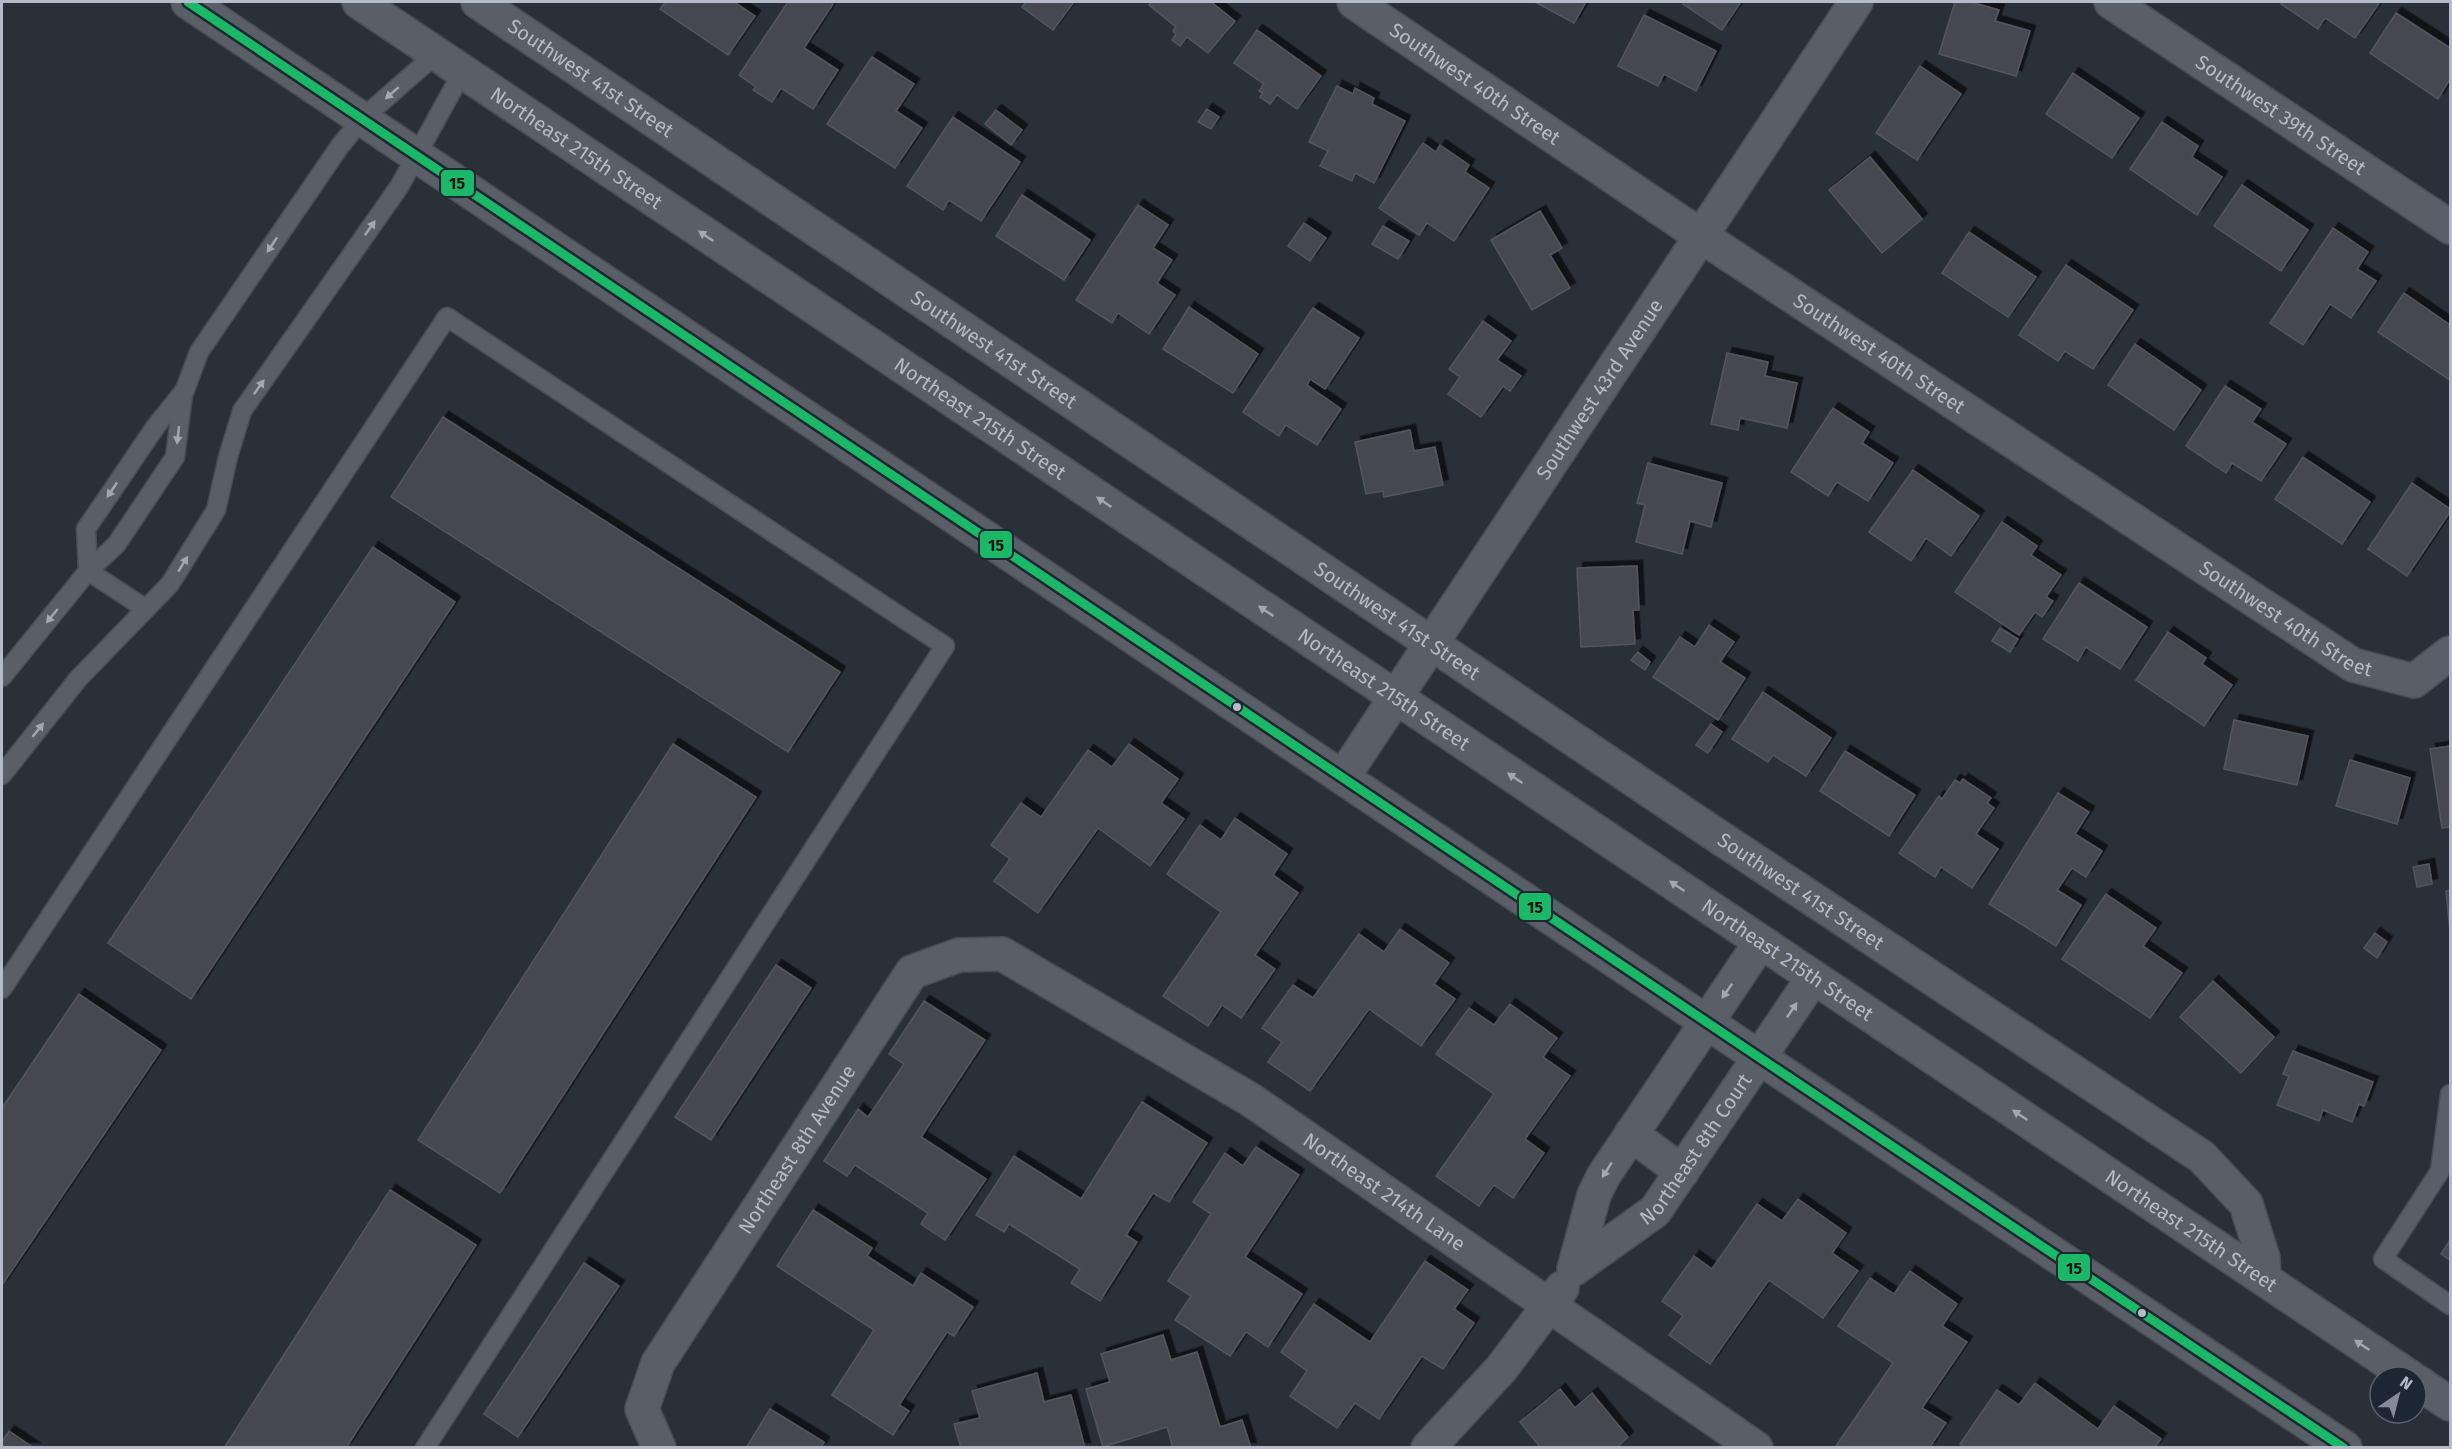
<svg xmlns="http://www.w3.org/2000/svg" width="2452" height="1449" font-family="'Fira Sans',sans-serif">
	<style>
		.building { fill: #444950; stroke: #52575f; stroke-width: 1.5; filter: url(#shadow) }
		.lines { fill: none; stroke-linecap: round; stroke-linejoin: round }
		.service-casing { stroke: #484c53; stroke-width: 21 }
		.minor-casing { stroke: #484c53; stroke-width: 36 }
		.tertiary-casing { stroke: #484c53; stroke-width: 36 }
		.service { stroke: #5a5e66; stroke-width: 18 }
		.minor { stroke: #5a5e66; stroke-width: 33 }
		.tertiary { stroke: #5a5e66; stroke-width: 33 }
		.bus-1-casing { stroke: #1d2633; stroke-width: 14 }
		.bus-1 { stroke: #1ab867; stroke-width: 9 }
		.oneway { fill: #a2a9b5 }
		.bus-dot { fill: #b4bcc9; stroke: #1d2633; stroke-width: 2 }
		.labels { text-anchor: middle; stroke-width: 5; stroke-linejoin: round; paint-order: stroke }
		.street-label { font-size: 20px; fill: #b4bcc9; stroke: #1d2633 }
		.line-badge { stroke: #1d2633; stroke-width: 2 }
		.pale-badge-label { font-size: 16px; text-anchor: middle; font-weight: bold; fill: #111 }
	</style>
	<defs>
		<filter id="shadow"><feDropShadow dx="5.5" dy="-5.5" stdDeviation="0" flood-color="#0009"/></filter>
	</defs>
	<rect width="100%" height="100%" fill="#2a3038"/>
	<g class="building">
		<polygon points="665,2 734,2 755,16 728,55 660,9"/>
		<polygon points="788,2 830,2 833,4 804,48 838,70 813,109 781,88 772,102 753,90 756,87 739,75"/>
		<polygon points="1026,2 1074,2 1053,30 1022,7"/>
		<polygon points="1152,2 1211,2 1235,21 1208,53 1187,37 1180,46 1172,40 1176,34 1173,31 1176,27 1149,5"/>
		<polygon points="1535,2 1586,2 1574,23"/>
		<polygon points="1684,2 1741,2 1722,30 1683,4"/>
		<polygon points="1955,2 1971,2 1999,10 1995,21 2030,31 2016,76 1939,54"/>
		<polygon points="2283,2 2380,2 2355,38 2325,18 2318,29 2281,4"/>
		<polygon points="2396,13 2450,48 2450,79 2438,99 2370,53"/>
		<polygon points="1644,15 1716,51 1696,91 1664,74 1658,86 1618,66"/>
		<polygon points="1257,30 1321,76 1297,109 1277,95 1270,104 1260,97 1263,93 1259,91 1264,84 1234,63"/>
		<polygon points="872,57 914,84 896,111 922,128 895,168 827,124"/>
		<polygon points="1920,66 1961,94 1917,160 1876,133"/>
		<polygon points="2073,73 2139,118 2112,158 2046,114"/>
		<polygon points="1337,86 1353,94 1355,88 1374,98 1372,104 1405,121 1374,183 1355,173 1352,181 1320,166 1328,151 1309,142"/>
		<polygon points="1207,109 1219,117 1211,129 1198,122"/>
		<polygon points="996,110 1022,130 1011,145 985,124"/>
		<polygon points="953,117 1020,162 981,221 949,200 943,210 907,186"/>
		<polygon points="2162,122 2198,146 2192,157 2222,177 2197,215 2130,169"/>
		<polygon points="1423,143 1436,152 1440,145 1469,165 1465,172 1489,188 1454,241 1427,223 1419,235 1379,208"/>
		<polygon points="1870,157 1922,219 1882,253 1829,190"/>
		<polygon points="2242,185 2308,230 2281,271 2214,226"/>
		<polygon points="1022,195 1090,240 1064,280 996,236"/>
		<polygon points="1138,205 1168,225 1153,248 1172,260 1157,283 1175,295 1149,334 1118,313 1112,323 1076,300"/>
		<polygon points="1540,211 1562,248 1550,255 1570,288 1532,310 1491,240"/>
		<polygon points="1304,223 1326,238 1310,261 1288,246"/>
		<polygon points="1383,226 1409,241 1398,259 1372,244"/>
		<polygon points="2333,228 2368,252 2357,269 2376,281 2351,318 2330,304 2303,345 2270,323"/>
		<polygon points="1969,232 2036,277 2008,317 1942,273"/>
		<polygon points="2066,265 2133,310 2093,369 2065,351 2058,361 2019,335"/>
		<polygon points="2404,293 2450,325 2450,380 2378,332"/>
		<polygon points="1189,307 1258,354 1233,393 1163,349"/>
		<polygon points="1313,308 1359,338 1325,389 1310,379 1307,385 1341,409 1317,445 1286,425 1279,436 1243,412"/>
		<polygon points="1483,321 1511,341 1497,360 1521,376 1510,391 1503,386 1481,417 1448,394 1460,377 1449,369"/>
		<polygon points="2135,344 2201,390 2174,430 2108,385"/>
		<polygon points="1727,353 1768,362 1765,376 1797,383 1787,428 1740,418 1738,430 1711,424"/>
		<polygon points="2225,386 2261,409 2252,422 2286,444 2261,481 2232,463 2226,473 2186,446"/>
		<polygon points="1833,408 1869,432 1862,443 1893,463 1868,501 1837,482 1828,496 1791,472"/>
		<polygon points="443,417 840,672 788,752 391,497"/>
		<polygon points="1410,430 1414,451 1435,447 1443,485 1384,497 1383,491 1366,494 1355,442"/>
		<polygon points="2303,457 2370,502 2342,544 2275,499"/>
		<polygon points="1648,463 1722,483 1711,527 1690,521 1682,554 1636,542 1645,505 1637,503"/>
		<polygon points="1913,470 1979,516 1951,556 1926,538 1911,561 1869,532"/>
		<polygon points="2412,483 2450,509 2450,512 2407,576 2368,549"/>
		<polygon points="2002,522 2037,546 2031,555 2061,575 2046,597 2053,601 2042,617 2035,612 2019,635 1955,592"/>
		<polygon points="373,547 455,602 191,999 108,943"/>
		<polygon points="1637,566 1639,610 1633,610 1635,644 1581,647 1577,568"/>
		<polygon points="2079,583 2147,627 2120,669 2086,647 2078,661 2043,639"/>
		<polygon points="1709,625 1734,642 1720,662 1745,678 1718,720 1653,677 1680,637 1695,647"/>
		<polygon points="2000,628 2018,639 2010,652 1992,641"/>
		<polygon points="2168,632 2206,658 2202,664 2232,685 2204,726 2136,680"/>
		<polygon points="1638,652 1650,662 1645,670 1631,660"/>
		<polygon points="1763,692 1831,738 1806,776 1773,755 1768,762 1732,739"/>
		<polygon points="2234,720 2308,736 2297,785 2224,769"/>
		<polygon points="1711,724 1722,732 1708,753 1696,745"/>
		<polygon points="673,744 756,797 500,1193 418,1140"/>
		<polygon points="1129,744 1178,779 1161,803 1184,819 1150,866 1098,828 1038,913 994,881 1010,859 991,845 1021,803 1041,817 1088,750 1112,767"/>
		<polygon points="2450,746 2450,827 2442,828 2430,749"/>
		<polygon points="1845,751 1915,795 1889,836 1820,791"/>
		<polygon points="2350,760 2410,778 2397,824 2336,806"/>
		<polygon points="1963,779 1991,798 1987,803 1994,808 1976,834 1998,849 1972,888 1941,867 1935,877 1899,853 1939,796 1942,799 1955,780 1960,783"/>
		<polygon points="2058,793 2089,812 2075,834 2102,851 2086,877 2072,868 2057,890 2081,905 2056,946 1989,904"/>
		<polygon points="1235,818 1287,854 1273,875 1298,893 1255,955 1275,969 1241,1018 1222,1005 1208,1026 1163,996 1221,912 1167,874 1200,825 1221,840"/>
		<polygon points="2429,864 2432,884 2417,887 2413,867"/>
		<polygon points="2450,890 2450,931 2446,891"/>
		<polygon points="2106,894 2156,928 2143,946 2182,973 2150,1018 2062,959"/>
		<polygon points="1400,929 1449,963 1434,984 1455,999 1421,1046 1369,1009 1310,1091 1268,1062 1282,1042 1262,1028 1293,985 1313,998 1359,934 1384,952"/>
		<polygon points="2375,933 2387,942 2377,958 2364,948"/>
		<polygon points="776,965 811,988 711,1140 675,1117"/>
		<polygon points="2213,981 2274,1037 2241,1073 2180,1017"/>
		<polygon points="79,994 161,1050 2,1285 2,1108"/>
		<polygon points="924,1001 985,1040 921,1137 986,1179 945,1240 921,1224 928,1213 855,1165 847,1176 824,1161 858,1109 868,1117 904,1064 889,1054"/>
		<polygon points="1510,1004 1557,1038 1543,1057 1570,1076 1525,1139 1544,1153 1513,1198 1494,1185 1479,1206 1436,1176 1494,1094 1436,1054 1469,1008 1494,1025"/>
		<polygon points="2293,1051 2373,1082 2364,1106 2359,1104 2352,1122 2323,1110 2319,1121 2277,1105 2289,1076 2283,1074"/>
		<polygon points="1142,1102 1207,1143 1169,1202 1153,1193 1126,1235 1137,1242 1100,1301 1071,1283 1080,1269 1009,1224 1004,1232 976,1215 1014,1156 1081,1199"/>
		<polygon points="1256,1147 1299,1175 1245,1257 1302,1294 1268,1347 1246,1332 1230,1356 1175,1320 1191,1296 1168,1281 1211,1214 1193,1202 1225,1153 1243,1166"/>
		<polygon points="390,1190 476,1245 346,1448 224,1448"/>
		<polygon points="1798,1199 1846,1233 1832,1253 1858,1271 1823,1318 1769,1280 1710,1364 1669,1335 1683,1316 1662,1301 1694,1256 1712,1269 1757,1204 1782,1221"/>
		<polygon points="813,1210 872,1248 867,1256 913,1286 921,1273 973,1307 954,1336 947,1332 899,1405 909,1411 893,1435 832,1395 874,1330 777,1266"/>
		<polygon points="2450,1240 2450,1260 2441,1254"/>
		<polygon points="1425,1261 1468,1290 1454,1309 1474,1323 1443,1369 1422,1356 1379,1419 1355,1403 1337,1428 1290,1396 1307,1371 1281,1352 1314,1304 1370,1342"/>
		<polygon points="584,1263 619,1286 518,1437 484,1414"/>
		<polygon points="1910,1271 1957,1304 1942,1326 1967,1342 1922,1408 1946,1423 1929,1448 1838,1448 1836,1446 1893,1363 1838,1326 1870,1278 1894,1294"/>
		<polygon points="1163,1335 1171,1360 1197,1352 1220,1427 1242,1420 1251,1448 1173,1448 1167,1427 1103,1447 1086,1389 1110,1382 1101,1354"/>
		<polygon points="1037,1373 1044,1402 1071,1395 1085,1448 961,1448 954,1424 980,1418 972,1391"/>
		<polygon points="2035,1383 2098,1429 2114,1406 2161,1439 2154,1448 1965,1448 1960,1444 1997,1390 2019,1405"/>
		<polygon points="1560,1389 1575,1408 1592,1393 1628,1437 1616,1448 1541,1448 1520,1422"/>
		<polygon points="770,1409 824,1442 821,1448 746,1448"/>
		<polygon points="9,1431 34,1448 2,1448 2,1442"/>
	</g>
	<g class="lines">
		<g class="service-casing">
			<g id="service">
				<polyline points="88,571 86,529 156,426 184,391"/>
				<polyline points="88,571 146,609"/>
				<polyline points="2,677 88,571 116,545 175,457 183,395 199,352 340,146 363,118 436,54"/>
				<polyline points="2,775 78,679 170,584 216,510 228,457 242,411 399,187 463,71"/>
				<polyline points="2,989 447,317 945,646 425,1448"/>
				<polyline points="2450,1094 2440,1171 2383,1259 2450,1305"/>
			</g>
		</g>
		<g class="minor-casing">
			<g id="minor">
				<path id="s1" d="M478,2L1710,831L2202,1157L2246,1204L2263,1258L2264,1279"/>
				<path id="s2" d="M1354,2L1701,236L2353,665L2414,681L2450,653"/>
				<path id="s3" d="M2111,2L2450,227"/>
				<path id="s4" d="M1343,777L1856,2"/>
				<path id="s5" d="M1760,943L1604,1175L1594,1195L1574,1269L1655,1211L1813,978"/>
				<polyline points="1631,1134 1682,1172"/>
				<path id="s6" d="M659,1448L642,1409L658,1363L912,972L959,955L1002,954L1251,1100L1756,1448"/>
				<polyline points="1428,1448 1501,1369 1562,1288"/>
			</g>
		</g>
		<g class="tertiary-casing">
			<g id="tertiary">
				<polyline points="188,2 1760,1058 2345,1448"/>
				<path id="s7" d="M359,2L2410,1377"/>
				<polyline points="2416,1381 2450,1404"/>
			</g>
		</g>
		<use href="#service" class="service"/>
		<use href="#minor" class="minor"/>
		<use href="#tertiary" class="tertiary"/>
		<g class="bus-1-casing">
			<polyline id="bus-1" points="188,2 1760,1058 2344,1448"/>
		</g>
		<use href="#bus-1" class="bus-1"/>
	</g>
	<defs><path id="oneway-solid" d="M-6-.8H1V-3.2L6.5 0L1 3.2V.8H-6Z" transform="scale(1.5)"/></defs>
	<g class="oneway">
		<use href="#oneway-solid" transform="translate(392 93) rotate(139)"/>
		<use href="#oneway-solid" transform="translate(370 228) rotate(-55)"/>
		<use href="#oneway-solid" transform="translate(706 236) rotate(-146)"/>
		<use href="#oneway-solid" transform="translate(272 245) rotate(124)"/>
		<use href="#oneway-solid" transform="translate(259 387) rotate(-55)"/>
		<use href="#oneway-solid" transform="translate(178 435) rotate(97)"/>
		<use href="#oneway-solid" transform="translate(112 490) rotate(124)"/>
		<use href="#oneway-solid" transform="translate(1104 502) rotate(-146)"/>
		<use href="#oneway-solid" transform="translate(183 564) rotate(-58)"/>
		<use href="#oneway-solid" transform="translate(1266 611) rotate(-146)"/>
		<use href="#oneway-solid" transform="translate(52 616) rotate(129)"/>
		<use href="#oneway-solid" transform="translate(38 730) rotate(-52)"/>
		<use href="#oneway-solid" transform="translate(1515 778) rotate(-146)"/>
		<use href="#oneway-solid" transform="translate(1677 886) rotate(-146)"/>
		<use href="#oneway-solid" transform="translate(1727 991) rotate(125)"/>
		<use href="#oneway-solid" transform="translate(1792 1010) rotate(-56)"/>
		<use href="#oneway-solid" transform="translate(2020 1115) rotate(-146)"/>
		<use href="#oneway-solid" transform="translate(1607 1170) rotate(122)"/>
		<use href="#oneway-solid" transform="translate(2362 1345) rotate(-146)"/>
	</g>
	<g class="bus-dot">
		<circle cx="1237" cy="707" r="5"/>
		<circle cx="2142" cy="1313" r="5"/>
	</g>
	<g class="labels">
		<g class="street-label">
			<text dy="7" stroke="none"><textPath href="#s1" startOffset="136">Southwest 41st Street</textPath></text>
			<text dy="7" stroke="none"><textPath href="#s2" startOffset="146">Southwest 40th Street</textPath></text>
			<text dy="7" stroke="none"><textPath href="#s3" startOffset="204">Southwest 39th Street</textPath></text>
			<text dy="7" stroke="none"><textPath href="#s7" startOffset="262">Northeast 215th Street</textPath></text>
			<text dy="7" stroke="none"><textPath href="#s1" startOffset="622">Southwest 41st Street</textPath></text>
			<text dy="7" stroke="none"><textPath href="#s2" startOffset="632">Southwest 40th Street</textPath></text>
			<text dy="7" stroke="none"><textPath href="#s4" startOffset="465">Southwest 43rd Avenue</textPath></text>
			<text dy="7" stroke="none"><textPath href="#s7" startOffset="748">Northeast 215th Street</textPath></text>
			<text dy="7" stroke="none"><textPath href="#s2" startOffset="1118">Southwest 40th Street</textPath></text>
			<text dy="7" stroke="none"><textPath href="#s1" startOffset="1108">Southwest 41st Street</textPath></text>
			<text dy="7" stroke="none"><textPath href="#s7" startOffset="1234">Northeast 215th Street</textPath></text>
			<text dy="7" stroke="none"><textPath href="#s1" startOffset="1594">Southwest 41st Street</textPath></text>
			<text dy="7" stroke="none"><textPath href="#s7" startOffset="1720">Northeast 215th Street</textPath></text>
			<text dy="7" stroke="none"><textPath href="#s5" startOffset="552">Northeast 8th Court</textPath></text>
			<text dy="7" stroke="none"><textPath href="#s6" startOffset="346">Northeast 8th Avenue</textPath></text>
			<text dy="7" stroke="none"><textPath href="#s6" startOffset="1101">Northeast 214th Lane</textPath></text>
			<text dy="7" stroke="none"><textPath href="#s7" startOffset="2206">Northeast 215th Street</textPath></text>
		</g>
	</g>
	<g class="line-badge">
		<rect x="440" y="169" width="35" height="28" rx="6" fill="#1ab867"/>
		<rect x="979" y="530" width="34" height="29" rx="6" fill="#1ab867"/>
		<rect x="1518" y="892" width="34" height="29" rx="6" fill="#1ab867"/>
		<rect x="2057" y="1253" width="34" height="29" rx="6" fill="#1ab867"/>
	</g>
	<g class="pale-badge-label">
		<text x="457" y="189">15</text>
		<text x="996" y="551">15</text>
		<text x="1535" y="913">15</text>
		<text x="2074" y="1274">15</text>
	</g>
	<rect width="2452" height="1449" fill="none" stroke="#b4bcc9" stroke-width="6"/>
	<g transform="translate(2398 1395) rotate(35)"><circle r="28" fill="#1d2633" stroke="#59626f" stroke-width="1.5"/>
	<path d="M0-4.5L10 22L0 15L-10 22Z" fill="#848b96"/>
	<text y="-9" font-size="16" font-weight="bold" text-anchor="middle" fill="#b4bcc9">N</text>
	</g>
</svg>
